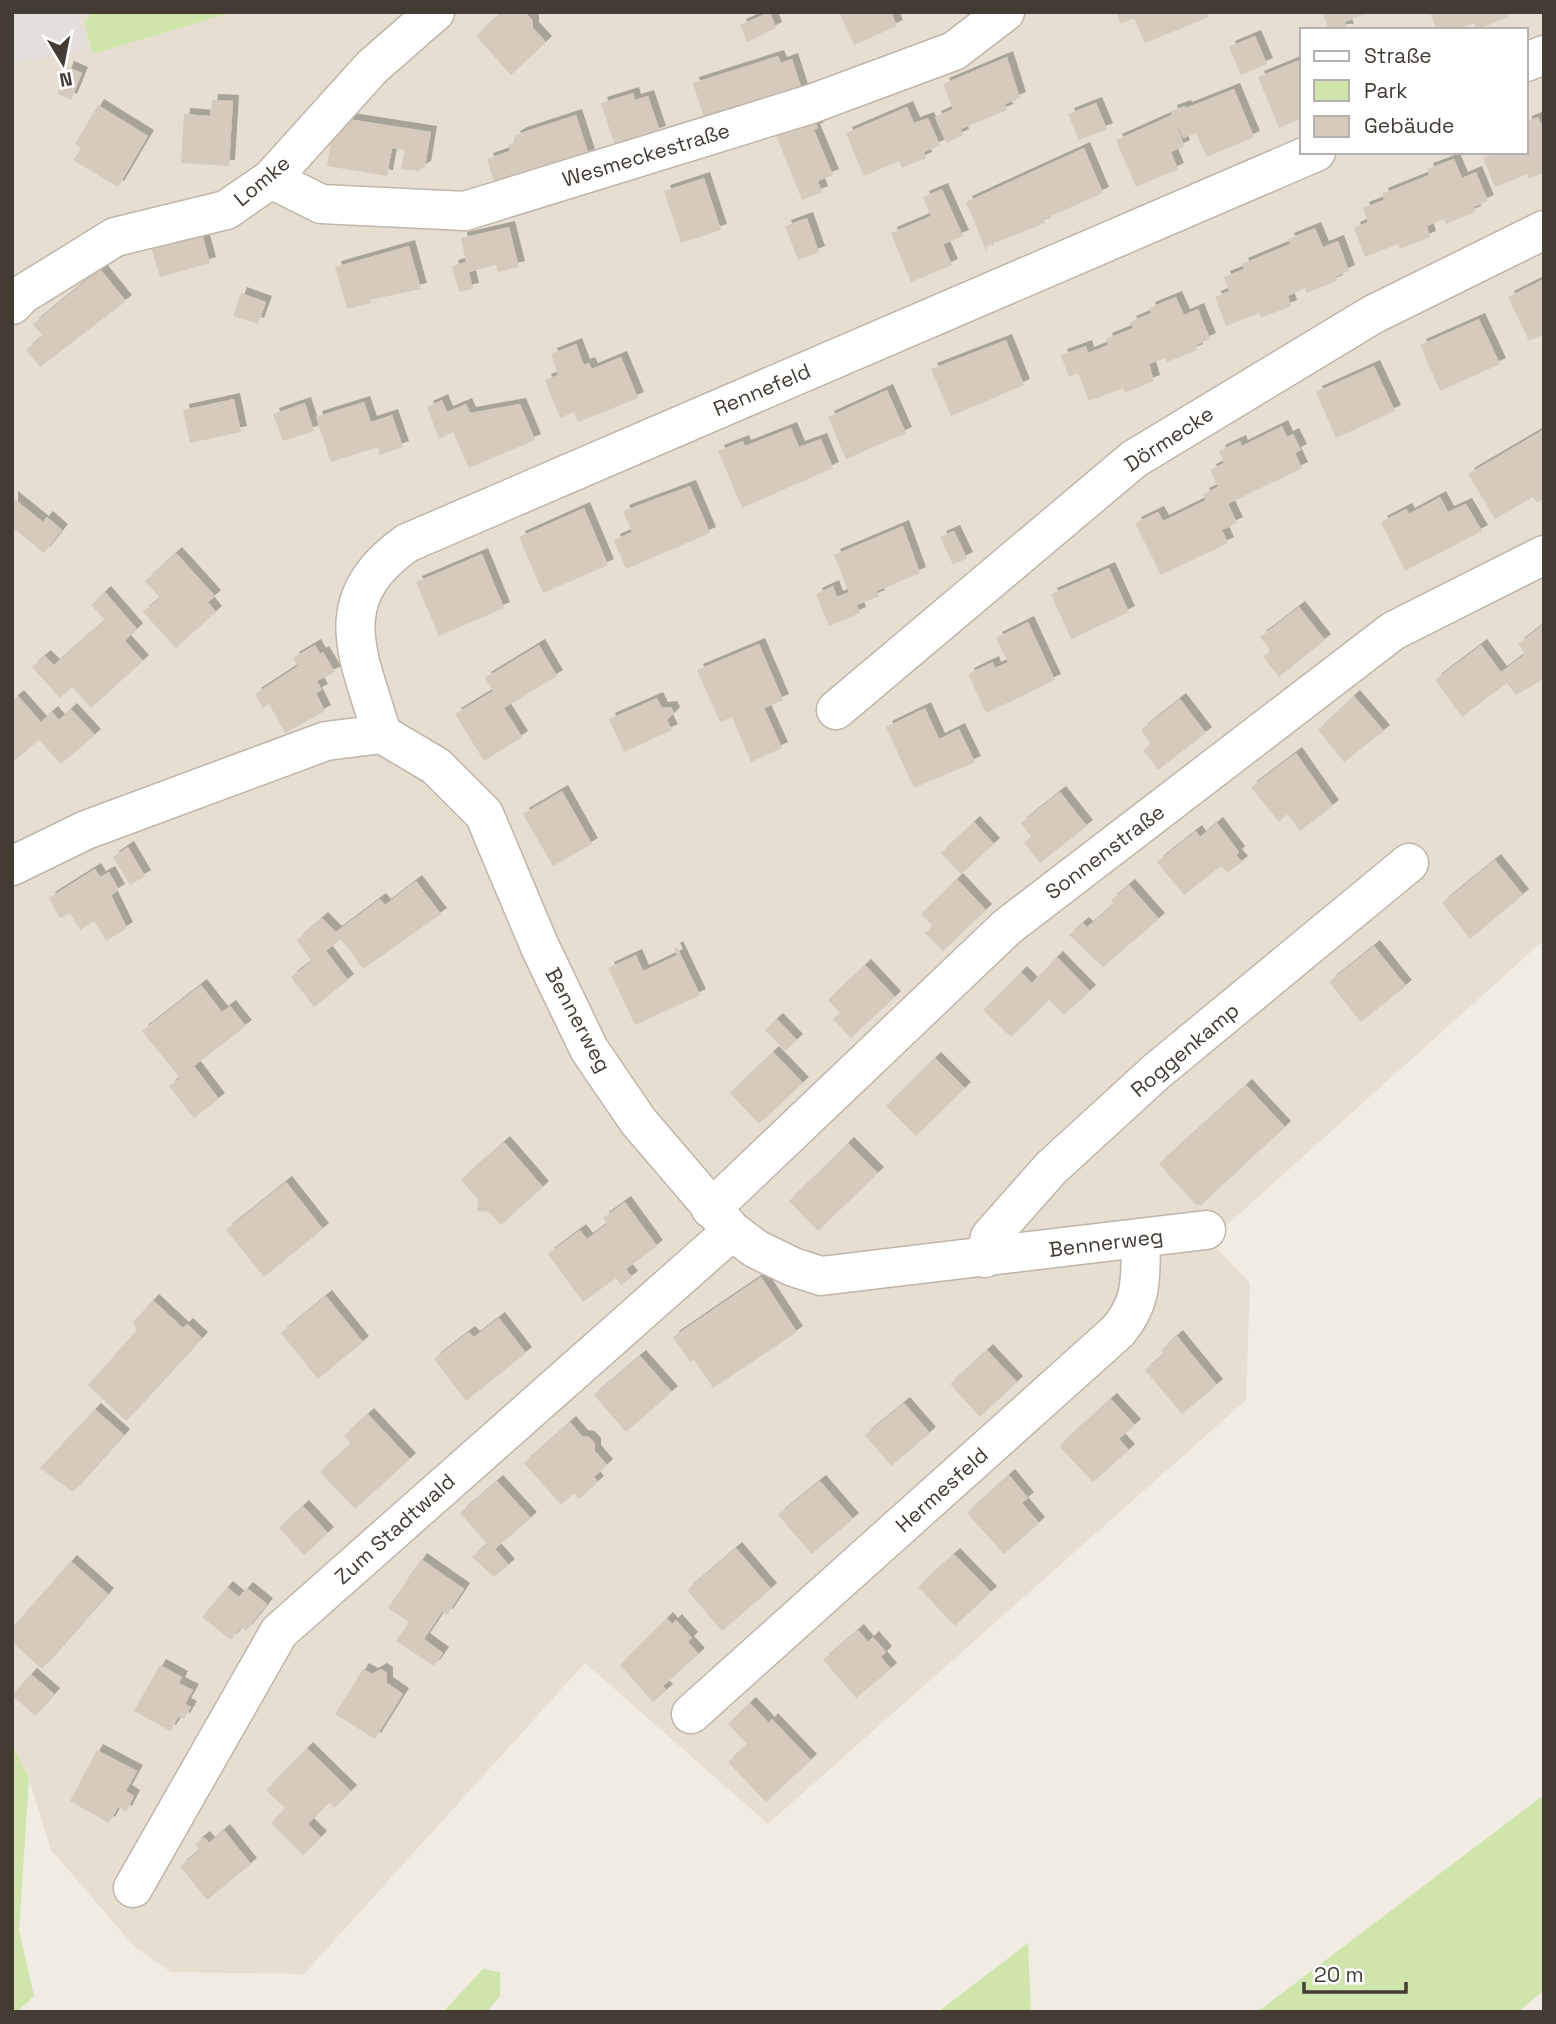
<svg xmlns="http://www.w3.org/2000/svg" width="1556" height="2024" font-family="'Space Grotesk',sans-serif">
	<style>
		.residential { fill: #e5ded1; fill-rule: evenodd }
		.green { fill: #cfe5ac }
		.parking { fill: #e2dfdc }
		.building { fill: #d5cabc; filter: url(#shadow) }
		.lines { fill: none; stroke-linecap: round; stroke-linejoin: round }
		.minor-casing { stroke: #bfb6a9; stroke-width: 41 }
		.minor { stroke: #fff; stroke-width: 38 }
		.labels { text-anchor: middle; stroke-width: 5; stroke-linejoin: round; paint-order: stroke }
		.street-label { font-size: 21px; fill: #433c34; stroke: #fff }
	</style>
	<defs>
		<filter id="shadow"><feDropShadow dx="6" dy="-6" stdDeviation="0" flood-color="#0004"/></filter>
	</defs>
	<rect width="100%" height="100%" fill="#f1ece3"/>
	<path class="residential" d="M12,12H92L85,24L93,54L234,12H1544V940L1209,1241L1250,1283L1246,1400L768,1824L585,1663L304,1974L171,1972L134,1946L51,1850L29,1779L12,1743ZM1302,30H1526V152H1302Z"/>
	<g class="green">
		<polygon points="92,12 234,12 93,54 85,24"/>
		<polygon points="12,1743 29,1779 19,1930 34,1996 17,2012 12,2012"/>
		<polygon points="1544,1795 1544,1990 1518,2012 1257,2012"/>
		<polygon points="1028,1943 1031,2012 938,2012"/>
		<polygon points="483,1969 500,1972 500,1996 487,2012 443,2012"/>
	</g>
	<polygon class="parking" points="12,12 78,12 86,49 12,64"/>
	<g class="building">
		<polygon points="502,12 525,12 533,21 533,28 546,42 511,75 476,36"/>
		<polygon points="770,12 776,28 747,42 740,25"/>
		<polygon points="839,12 891,12 897,26 854,45"/>
		<polygon points="1116,12 1207,12 1209,17 1145,43 1134,18 1121,24"/>
		<polygon points="1322,12 1369,12 1345,22 1348,30 1329,30"/>
		<polygon points="1430,12 1506,12 1508,17 1477,30 1474,23 1458,30 1437,30"/>
		<polygon points="1255,36 1267,64 1241,75 1229,47"/>
		<polygon points="778,56 781,63 792,59 803,93 705,121 693,83"/>
		<polygon points="1007,57 1020,98 1005,104 1007,110 961,129 963,135 946,143 935,117 953,109 943,84"/>
		<polygon points="1302,59 1302,118 1279,128 1258,77"/>
		<polygon points="68,67 82,73 71,100 57,94"/>
		<polygon points="1234,89 1254,137 1207,157 1196,133 1183,138 1175,120 1184,146 1171,152 1178,169 1136,187 1116,140 1172,115 1171,111 1185,106 1186,108"/>
		<polygon points="633,93 635,100 648,96 660,132 615,146 601,103"/>
		<polygon points="212,100 233,101 229,166 181,163 184,114 210,116"/>
		<polygon points="1096,103 1107,129 1079,140 1068,114"/>
		<polygon points="98,105 148,136 118,187 73,160 81,148 75,144"/>
		<polygon points="907,107 914,123 928,118 940,145 924,152 926,158 902,168 899,161 864,176 846,133"/>
		<polygon points="576,115 589,155 495,185 487,159 510,151 508,145 516,142 514,137 521,133"/>
		<polygon points="812,115 818,128 814,130 833,175 818,181 822,192 802,200 773,128"/>
		<polygon points="335,117 431,132 425,167 418,171 401,169 405,150 392,148 387,176 327,166"/>
		<polygon points="1538,117 1544,130 1544,173 1529,178 1528,174 1495,187 1483,158 1496,152 1526,152 1526,122"/>
		<polygon points="1084,148 1103,193 1044,219 1045,223 987,246 987,252 966,202"/>
		<polygon points="1454,159 1462,178 1476,172 1488,201 1474,207 1475,212 1446,224 1444,219 1427,226 1430,237 1400,249 1398,244 1365,257 1354,228 1368,222 1363,208 1384,200 1382,194 1429,175 1427,169"/>
		<polygon points="704,178 721,230 681,243 664,191"/>
		<polygon points="942,189 963,236 943,244 952,265 911,282 891,233 931,216 923,197"/>
		<polygon points="807,218 819,252 798,260 785,226"/>
		<polygon points="509,227 519,267 498,272 496,265 469,272 473,289 459,292 452,266 466,262 461,238"/>
		<polygon points="1315,228 1323,247 1338,241 1349,271 1335,277 1337,281 1306,293 1305,288 1288,296 1291,306 1261,318 1259,313 1226,326 1215,297 1229,291 1224,277 1244,269 1242,264 1290,244 1288,239"/>
		<polygon points="201,230 210,263 160,277 150,244"/>
		<polygon points="409,246 421,289 370,300 371,303 347,309 335,267"/>
		<polygon points="100,269 126,301 40,367 26,350 43,336 33,324"/>
		<polygon points="1544,279 1544,334 1529,341 1508,297"/>
		<polygon points="241,293 266,302 258,324 233,316"/>
		<polygon points="1176,297 1184,315 1198,309 1210,339 1196,345 1197,350 1167,362 1165,358 1149,364 1154,381 1124,393 1123,388 1089,401 1078,373 1069,377 1061,355 1086,346 1088,353 1108,345 1106,339 1133,328 1130,322 1151,313 1149,308"/>
		<polygon points="1479,319 1500,364 1440,391 1420,345"/>
		<polygon points="1006,340 1024,385 951,416 931,369"/>
		<polygon points="576,344 584,365 589,363 592,369 621,357 638,398 578,422 574,412 560,418 545,380 558,375 551,354"/>
		<polygon points="1374,366 1395,411 1336,438 1316,392"/>
		<polygon points="887,390 906,433 846,459 828,417"/>
		<polygon points="234,399 241,432 190,443 183,410"/>
		<polygon points="442,400 447,412 466,404 470,413 520,404 535,440 469,468 453,432 439,439 427,407"/>
		<polygon points="364,402 371,422 392,415 403,447 380,455 378,447 331,462 316,417"/>
		<polygon points="305,403 314,431 283,441 273,414"/>
		<polygon points="1282,426 1287,437 1293,434 1301,450 1295,453 1302,468 1228,504 1237,523 1222,530 1228,543 1161,575 1135,523 1158,512 1163,521 1206,500 1203,494 1218,487 1210,470 1224,463 1219,451 1240,441 1242,446"/>
		<polygon points="791,428 799,447 821,439 833,468 742,508 718,451 743,441 745,446"/>
		<polygon points="1543,430 1544,499 1537,503 1533,497 1495,519 1468,474"/>
		<polygon points="690,486 710,533 626,569 614,540 632,532 623,511"/>
		<polygon points="12,497 43,522 47,517 62,530 44,553 12,527"/>
		<polygon points="1440,497 1448,512 1466,504 1482,531 1405,571 1381,522 1406,509 1409,514"/>
		<polygon points="584,508 608,565 543,593 519,537"/>
		<polygon points="903,526 920,573 877,591 879,596 857,605 860,613 829,626 816,594 833,586 837,597 849,592 834,555"/>
		<polygon points="954,531 967,558 953,565 940,537"/>
		<polygon points="176,553 215,596 208,602 216,612 176,648 143,612 160,598 145,581"/>
		<polygon points="482,554 504,608 439,636 416,582"/>
		<polygon points="1109,568 1129,612 1071,639 1051,594"/>
		<polygon points="105,592 137,629 125,641 143,661 91,708 72,687 60,698 32,667 45,656 54,665 105,620 91,605"/>
		<polygon points="1299,607 1325,640 1279,677 1263,657 1271,651 1260,637"/>
		<polygon points="1028,622 1055,680 986,713 968,674 993,662 995,668 1008,662 996,638"/>
		<polygon points="1544,624 1544,679 1516,695 1507,683 1462,717 1435,680 1481,645 1501,672 1525,654 1518,644"/>
		<polygon points="759,644 783,700 764,708 782,748 751,762 732,717 720,722 697,670"/>
		<polygon points="315,645 320,654 323,652 335,672 317,681 322,690 316,693 325,711 285,733 269,704 263,708 255,694 298,666 293,658"/>
		<polygon points="539,645 557,676 504,708 522,737 484,761 455,714 493,691 485,678"/>
		<polygon points="18,696 41,722 52,712 59,720 71,709 95,735 61,764 39,740 12,763 12,701"/>
		<polygon points="1354,696 1384,731 1344,762 1318,730"/>
		<polygon points="657,698 662,708 671,707 674,713 667,720 672,730 624,752 609,719"/>
		<polygon points="1180,699 1206,733 1158,770 1143,750 1151,744 1141,730"/>
		<polygon points="925,708 939,739 959,729 975,762 914,788 886,727"/>
		<polygon points="1296,753 1333,806 1300,831 1287,814 1279,822 1251,787"/>
		<polygon points="562,791 592,844 553,866 523,814"/>
		<polygon points="1060,792 1087,826 1040,863 1024,843 1031,837 1021,823"/>
		<polygon points="974,822 994,844 961,874 941,853"/>
		<polygon points="1217,823 1239,852 1236,855 1242,862 1227,873 1221,866 1184,895 1157,862 1196,831 1200,837"/>
		<polygon points="128,847 145,876 130,885 113,857"/>
		<polygon points="1495,860 1523,895 1470,939 1442,903"/>
		<polygon points="95,869 100,877 109,872 119,890 111,895 127,928 106,941 94,921 80,930 70,913 60,918 49,898"/>
		<polygon points="957,879 986,910 943,951 925,933 933,926 921,914"/>
		<polygon points="416,881 441,914 363,969 341,939 326,951 348,980 314,1007 291,977 312,961 297,940 322,918 336,932 380,899 385,905"/>
		<polygon points="1129,885 1159,919 1103,967 1069,935 1083,923 1087,927 1114,904 1111,900"/>
		<polygon points="1374,946 1406,986 1361,1022 1329,982"/>
		<polygon points="677,947 700,995 635,1025 608,968 636,955 643,971 677,955 674,949"/>
		<polygon points="1057,957 1090,991 1064,1015 1049,1000 1011,1037 983,1010 1021,972 1032,983"/>
		<polygon points="865,965 895,997 851,1038 833,1019 840,1013 828,1000"/>
		<polygon points="201,985 222,1012 230,1006 246,1026 194,1066 219,1099 194,1118 169,1086 180,1078 142,1031"/>
		<polygon points="777,1019 797,1040 785,1051 765,1030"/>
		<polygon points="773,1052 803,1083 759,1124 730,1093"/>
		<polygon points="935,1058 965,1088 916,1136 886,1106"/>
		<polygon points="1246,1085 1285,1127 1201,1205 1195,1204 1159,1164"/>
		<polygon points="504,1142 543,1187 501,1225 489,1212 477,1211 478,1199 461,1180"/>
		<polygon points="848,1143 878,1173 818,1231 789,1201"/>
		<polygon points="286,1182 323,1229 264,1277 226,1230"/>
		<polygon points="625,1202 657,1246 626,1269 632,1277 621,1285 616,1278 583,1302 548,1254 580,1230 587,1239 607,1224 603,1218"/>
		<polygon points="761,1277 797,1332 713,1388 694,1359 690,1362 673,1337"/>
		<polygon points="326,1296 363,1342 318,1379 281,1333"/>
		<polygon points="153,1300 183,1328 187,1324 202,1338 126,1421 88,1385 137,1330 133,1322"/>
		<polygon points="499,1318 526,1353 466,1401 434,1359 469,1332 474,1337"/>
		<polygon points="1177,1336 1217,1385 1182,1414 1145,1370 1164,1354 1161,1350"/>
		<polygon points="987,1350 1017,1382 980,1417 950,1384"/>
		<polygon points="640,1356 672,1392 626,1432 594,1395"/>
		<polygon points="1111,1399 1135,1425 1119,1439 1129,1450 1093,1482 1059,1446"/>
		<polygon points="904,1403 930,1433 891,1466 865,1435"/>
		<polygon points="95,1409 124,1435 73,1492 40,1468"/>
		<polygon points="368,1414 410,1459 355,1509 320,1472 351,1444 344,1436"/>
		<polygon points="570,1422 582,1436 589,1437 595,1444 595,1451 607,1465 594,1477 598,1482 579,1499 574,1493 561,1505 524,1463"/>
		<polygon points="1009,1475 1028,1498 1022,1503 1039,1523 1004,1554 967,1513"/>
		<polygon points="497,1481 531,1518 495,1549 509,1565 494,1577 472,1557 487,1544 460,1513"/>
		<polygon points="820,1481 853,1519 812,1554 778,1515"/>
		<polygon points="303,1506 328,1533 304,1555 279,1528"/>
		<polygon points="736,1548 771,1589 722,1631 687,1590"/>
		<polygon points="954,1554 991,1592 955,1626 918,1587"/>
		<polygon points="421,1559 464,1589 447,1615 442,1612 424,1639 443,1653 434,1666 396,1641 409,1622 388,1608"/>
		<polygon points="71,1561 108,1594 42,1669 12,1642 12,1628"/>
		<polygon points="227,1587 239,1597 247,1588 267,1604 246,1631 241,1627 231,1640 202,1617"/>
		<polygon points="667,1618 672,1624 676,1620 692,1638 688,1642 699,1654 663,1686 667,1690 653,1702 620,1665"/>
		<polygon points="858,1630 868,1642 873,1637 886,1652 881,1657 891,1669 856,1698 823,1660"/>
		<polygon points="160,1665 182,1677 179,1683 193,1690 185,1704 191,1707 184,1719 179,1716 170,1731 134,1711"/>
		<polygon points="363,1669 372,1674 381,1669 387,1673 387,1683 403,1694 375,1739 335,1714"/>
		<polygon points="31,1674 54,1694 35,1716 12,1695"/>
		<polygon points="750,1703 769,1723 772,1719 811,1760 766,1802 728,1762 747,1744 728,1724"/>
		<polygon points="307,1748 351,1791 334,1808 329,1802 308,1824 321,1837 303,1855 271,1823 285,1808 266,1790"/>
		<polygon points="97,1750 137,1771 126,1791 134,1796 126,1812 118,1807 109,1823 70,1801"/>
		<polygon points="224,1830 251,1864 207,1900 180,1866 200,1850 195,1844 204,1837 209,1843"/>
	</g>
	<g class="lines">
		<g class="minor-casing">
			<g id="minor">
				<polyline points="1526,62 1544,55"/>
				<polyline points="271,179 321,204 465,211 811,104 954,51 1005,12"/>
				<polyline points="12,305 23,294 115,237 226,210 271,179 372,67 435,12"/>
				<polyline points="836,710 1134,459 1372,315 1544,230"/>
				<path d="M382,734C359,656 326,600 407,543L1316,152"/>
				<polyline points="12,866 86,830 326,741 382,734 436,766 484,814 540,947 589,1049 638,1121 732,1231 756,1249 793,1267 821,1276 1206,1230"/>
				<polyline points="711,1209 1007,927 1393,631 1544,555"/>
				<polyline points="985,1258 990,1237 1051,1168 1157,1071 1409,863"/>
				<path d="M691,1714L1118,1331C1144,1300 1140,1277 1141,1238"/>
				<polyline points="133,1888 279,1632 732,1231"/>
			</g>
		</g>
		<use href="#minor" class="minor"/>
	</g>
	<g class="labels">
		<g class="street-label">
			<text transform="translate(646 155) rotate(-17)" y="7">Wesmeckestraße</text>
			<text transform="translate(262 181) rotate(-40)" y="7">Lomke</text>
			<text transform="translate(762 390) rotate(-23)" y="7">Rennefeld</text>
			<text transform="translate(1169 439) rotate(-33)" y="7">Dörmecke</text>
			<text transform="translate(1105 852) rotate(-37)" y="7">Sonnenstraße</text>
			<text transform="translate(578 1020) rotate(62)" y="7">Bennerweg</text>
			<text transform="translate(1185 1050) rotate(-40)" y="7">Roggenkamp</text>
			<text transform="translate(1106 1243) rotate(-7)" y="7">Bennerweg</text>
			<text transform="translate(942 1490) rotate(-42)" y="7">Hermesfeld</text>
			<text transform="translate(395 1529) rotate(-42)" y="7">Zum Stadtwald</text>
		</g>
	</g>
	<rect width="1556" height="2024" fill="none" stroke="#433c34" stroke-width="28"/>
	<rect x="1300" y="28" width="228" height="126" fill="#ffffff" stroke="#b4b1ae" stroke-width="2"/>
	<rect x="1314" y="51" width="35" height="10" fill="#ffffff" stroke="#b4b1ae" stroke-width="2"/>
	<text x="1364" y="63" font-size="21" fill="#433c34">Straße</text>
	<rect x="1314" y="80" width="35" height="21" fill="#cfe5ac" stroke="#b4b1ae" stroke-width="2"/>
	<text x="1364" y="98" font-size="21" fill="#433c34">Park</text>
	<rect x="1314" y="116" width="35" height="21" fill="#d5cabc" stroke="#b4b1ae" stroke-width="2"/>
	<text x="1364" y="133" font-size="21" fill="#433c34">Gebäude</text>
	<g transform="translate(63 63) rotate(170)" stroke="#ffffff" stroke-width="5" paint-order="stroke">
	<path d="M0-5L12 26L0 18L-12 26Z" fill="#433c34"/>
	<text y="-10" font-size="19" font-weight="bold" text-anchor="middle" fill="#433c34">N</text>
	</g>
	<path d="M1304 1982v10h102v-10" fill="none" stroke="#433c34" stroke-width="3.5"/>
	<text x="1314" y="1982" font-size="21" fill="#433c34" stroke="#ffffff" stroke-width="5" paint-order="stroke">20 m</text>
</svg>
